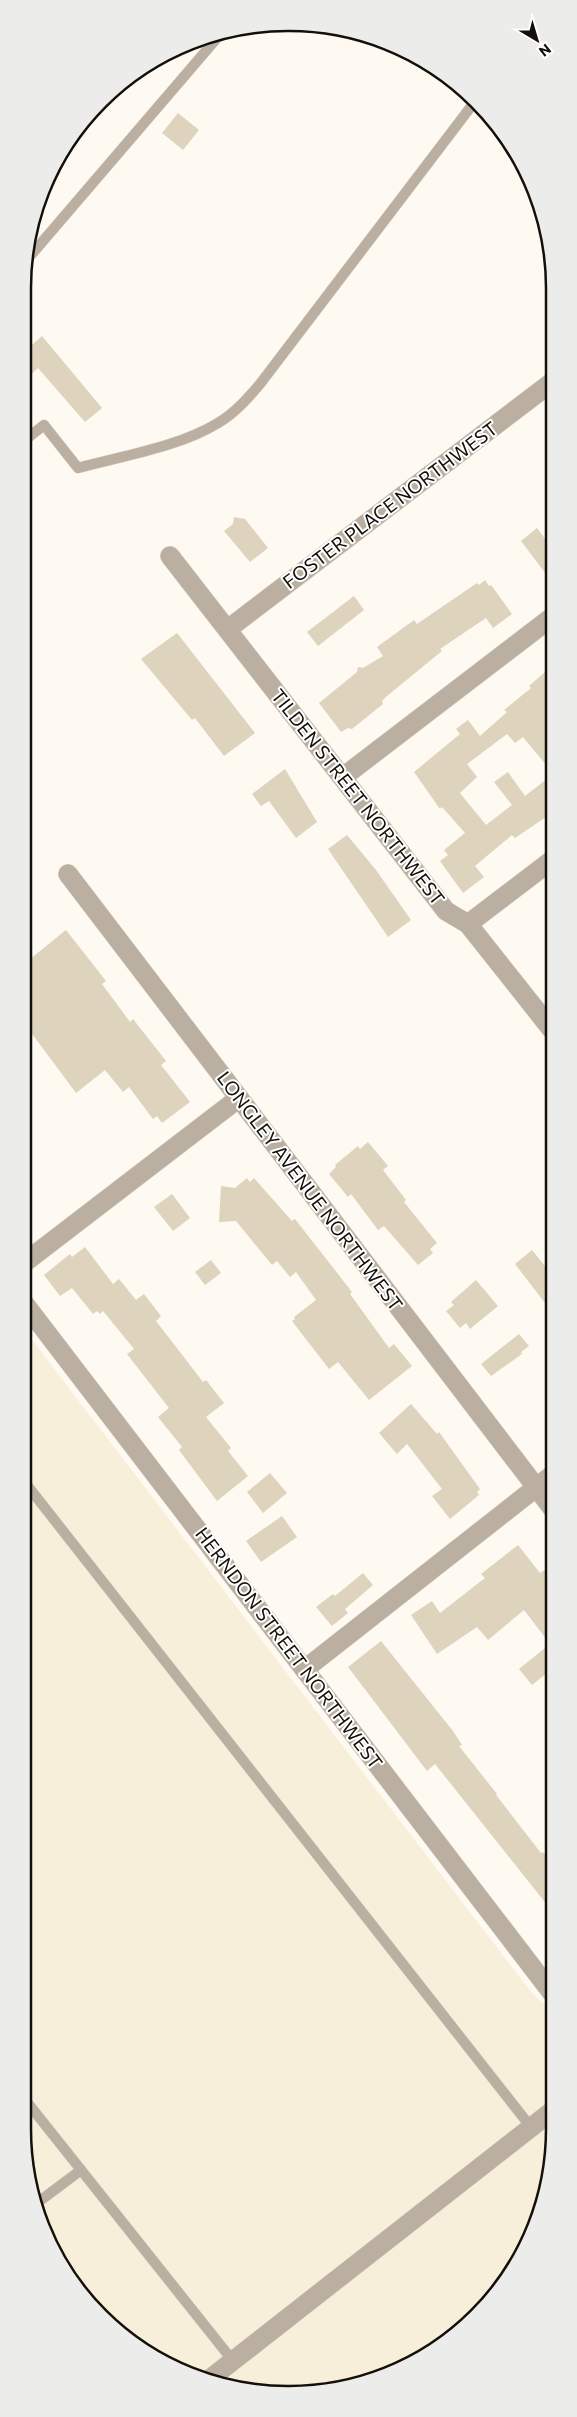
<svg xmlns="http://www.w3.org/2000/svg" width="577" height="2417" font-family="Commissioner,sans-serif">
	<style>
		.industrial { fill: #f8efda }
		.building { fill: #ded3bd }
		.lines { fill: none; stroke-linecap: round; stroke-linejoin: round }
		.lane-casing { stroke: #d9d4cc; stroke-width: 11 }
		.street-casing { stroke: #d9d4cc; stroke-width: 20 }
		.lane { stroke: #baafa0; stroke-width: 10 }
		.street { stroke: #baafa0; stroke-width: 19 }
		.labels { text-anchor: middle; stroke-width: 4; stroke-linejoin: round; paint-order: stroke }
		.street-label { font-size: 19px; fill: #141009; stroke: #fff }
		.rim { fill: none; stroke: #141009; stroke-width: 2.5 }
	</style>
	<rect width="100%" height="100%" fill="#fef9f1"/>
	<polygon class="industrial" points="23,1328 531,1992 552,2012 552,2164 519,2261 451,2339 374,2380 271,2394 171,2367 89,2304 43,2230 23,2128"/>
	<g class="building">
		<polygon points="178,113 199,130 183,150 162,133"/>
		<polygon points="42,336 102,408 85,422 38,368 25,380 25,351"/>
		<polygon points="234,517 245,519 268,548 250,562 224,531 233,524"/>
		<polygon points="537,528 552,548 552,582 521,541"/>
		<polygon points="485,580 489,586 491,585 512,614 493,628 486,618 440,649 442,651 387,696 382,701 383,704 352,729 348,728 341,732 319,703 357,672 358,667 363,668 383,656 377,647 414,620 417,624 477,583 479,585"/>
		<polygon points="354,596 364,610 318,646 307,632"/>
		<polygon points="177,633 255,733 224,756 195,718 192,720 141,659"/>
		<polygon points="552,666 552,772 523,737 515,743 507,734 467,764 477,777 460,793 486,825 512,805 494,782 508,772 525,796 552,775 552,813 515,838 512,835 475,866 484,877 463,893 440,861 448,855 444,850 465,833 442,807 440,809 414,772 460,734 456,729 468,720 480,736 507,712 504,710 531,688 529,686"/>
		<polygon points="285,769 317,822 296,838 269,801 261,806 252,794"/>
		<polygon points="347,835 376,870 411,920 388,937 328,849"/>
		<polygon points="66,930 106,981 102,984 130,1022 133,1019 166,1061 161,1065 190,1102 162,1123 157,1116 153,1119 129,1087 123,1092 105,1070 76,1093 24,1023 24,964"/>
		<polygon points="368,1142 388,1166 383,1170 406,1200 404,1202 437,1243 430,1249 433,1253 418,1265 384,1226 378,1230 351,1194 348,1197 329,1174 336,1167 335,1165 358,1146 360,1149"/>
		<polygon points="247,1178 250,1182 254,1178 292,1221 295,1219 352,1292 350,1294 389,1348 394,1344 412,1366 369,1400 338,1362 329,1369 292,1321 295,1319 294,1317 316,1300 296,1272 290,1277 277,1261 272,1265 236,1221 219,1222 221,1186 235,1188"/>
		<polygon points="172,1194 190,1218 173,1231 154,1207"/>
		<polygon points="85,1247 113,1284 119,1279 136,1300 144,1294 161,1316 156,1321 203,1382 206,1380 224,1403 206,1417 231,1448 228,1451 248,1476 217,1501 179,1450 182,1447 158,1417 169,1408 127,1354 134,1349 103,1311 100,1314 97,1311 93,1314 72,1288 60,1296 44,1275 70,1254 72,1257"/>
		<polygon points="532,1250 549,1271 547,1273 552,1280 552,1312 515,1264"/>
		<polygon points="211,1260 221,1273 205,1285 195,1272"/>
		<polygon points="476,1280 498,1306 470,1329 466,1323 460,1328 446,1311 454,1305 451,1302"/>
		<polygon points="519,1334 529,1346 521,1352 522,1354 491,1376 481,1364"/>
		<polygon points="411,1404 437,1434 439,1432 480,1489 477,1492 479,1495 450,1519 432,1496 442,1489 407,1444 397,1454 379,1433"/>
		<polygon points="270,1473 287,1493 263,1513 247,1492"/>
		<polygon points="282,1516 297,1537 261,1562 246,1541"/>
		<polygon points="518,1545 540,1573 546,1569 552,1577 552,1669 532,1685 519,1669 550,1644 524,1610 488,1640 477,1627 437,1654 411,1615 432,1601 440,1613 485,1578 481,1574"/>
		<polygon points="363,1573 373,1585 345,1609 348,1613 332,1626 316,1607 333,1594 335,1596"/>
		<polygon points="381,1641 453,1731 462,1745 459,1746 497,1794 496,1795 541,1853 543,1852 552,1864 552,1911 435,1764 427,1771 348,1667"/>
	</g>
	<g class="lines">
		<g class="lane-casing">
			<g id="lane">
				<polyline points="25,262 223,31"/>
				<path d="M25,440L44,425L78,468C122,456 179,447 218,423C235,413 248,398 260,384L476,100"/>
				<polyline points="23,1480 530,2126"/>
				<polyline points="23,2097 233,2361"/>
				<polyline points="37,2203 81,2170"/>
			</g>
		</g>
		<g class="street-casing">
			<g id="street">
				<polyline points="170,556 446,911 468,924 552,1030"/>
				<polyline points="228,629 552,382"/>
				<polyline points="343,777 552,617"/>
				<polyline points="68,874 552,1508"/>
				<polyline points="468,924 552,860"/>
				<polyline points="24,1263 239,1098"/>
				<polyline points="24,1303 552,1993"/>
				<polyline points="305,1669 552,1475"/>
				<polyline points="211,2378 552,2111"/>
			</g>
		</g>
		<use href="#lane" class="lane"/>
		<use href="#street" class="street"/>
	</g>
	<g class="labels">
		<g class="street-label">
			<text transform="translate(390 505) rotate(-37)" y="7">FOSTER PLACE NORTHWEST</text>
			<text transform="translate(358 797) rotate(52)" y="7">TILDEN STREET NORTHWEST</text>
			<text transform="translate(310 1191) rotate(53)" y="7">LONGLEY AVENUE NORTHWEST</text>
			<text transform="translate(289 1648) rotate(53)" y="7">HERNDON STREET NORTHWEST</text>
		</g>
	</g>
	<path d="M0 0H577V2417H0ZM288 31H289A257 257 0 0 1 546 288V2129A257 257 0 0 1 289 2386H288A257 257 0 0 1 31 2129V288A257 257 0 0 1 288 31Z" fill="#ececeb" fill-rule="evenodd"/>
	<path class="rim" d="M288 31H289A257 257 0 0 1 546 288V2129A257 257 0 0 1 289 2386H288A257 257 0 0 1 31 2129V288A257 257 0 0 1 288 31Z"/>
	<g transform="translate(537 40) rotate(142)" stroke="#ffffff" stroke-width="4" paint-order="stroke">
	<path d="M0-4L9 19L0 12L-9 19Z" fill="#141009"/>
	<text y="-8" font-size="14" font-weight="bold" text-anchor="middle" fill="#141009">N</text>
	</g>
</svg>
